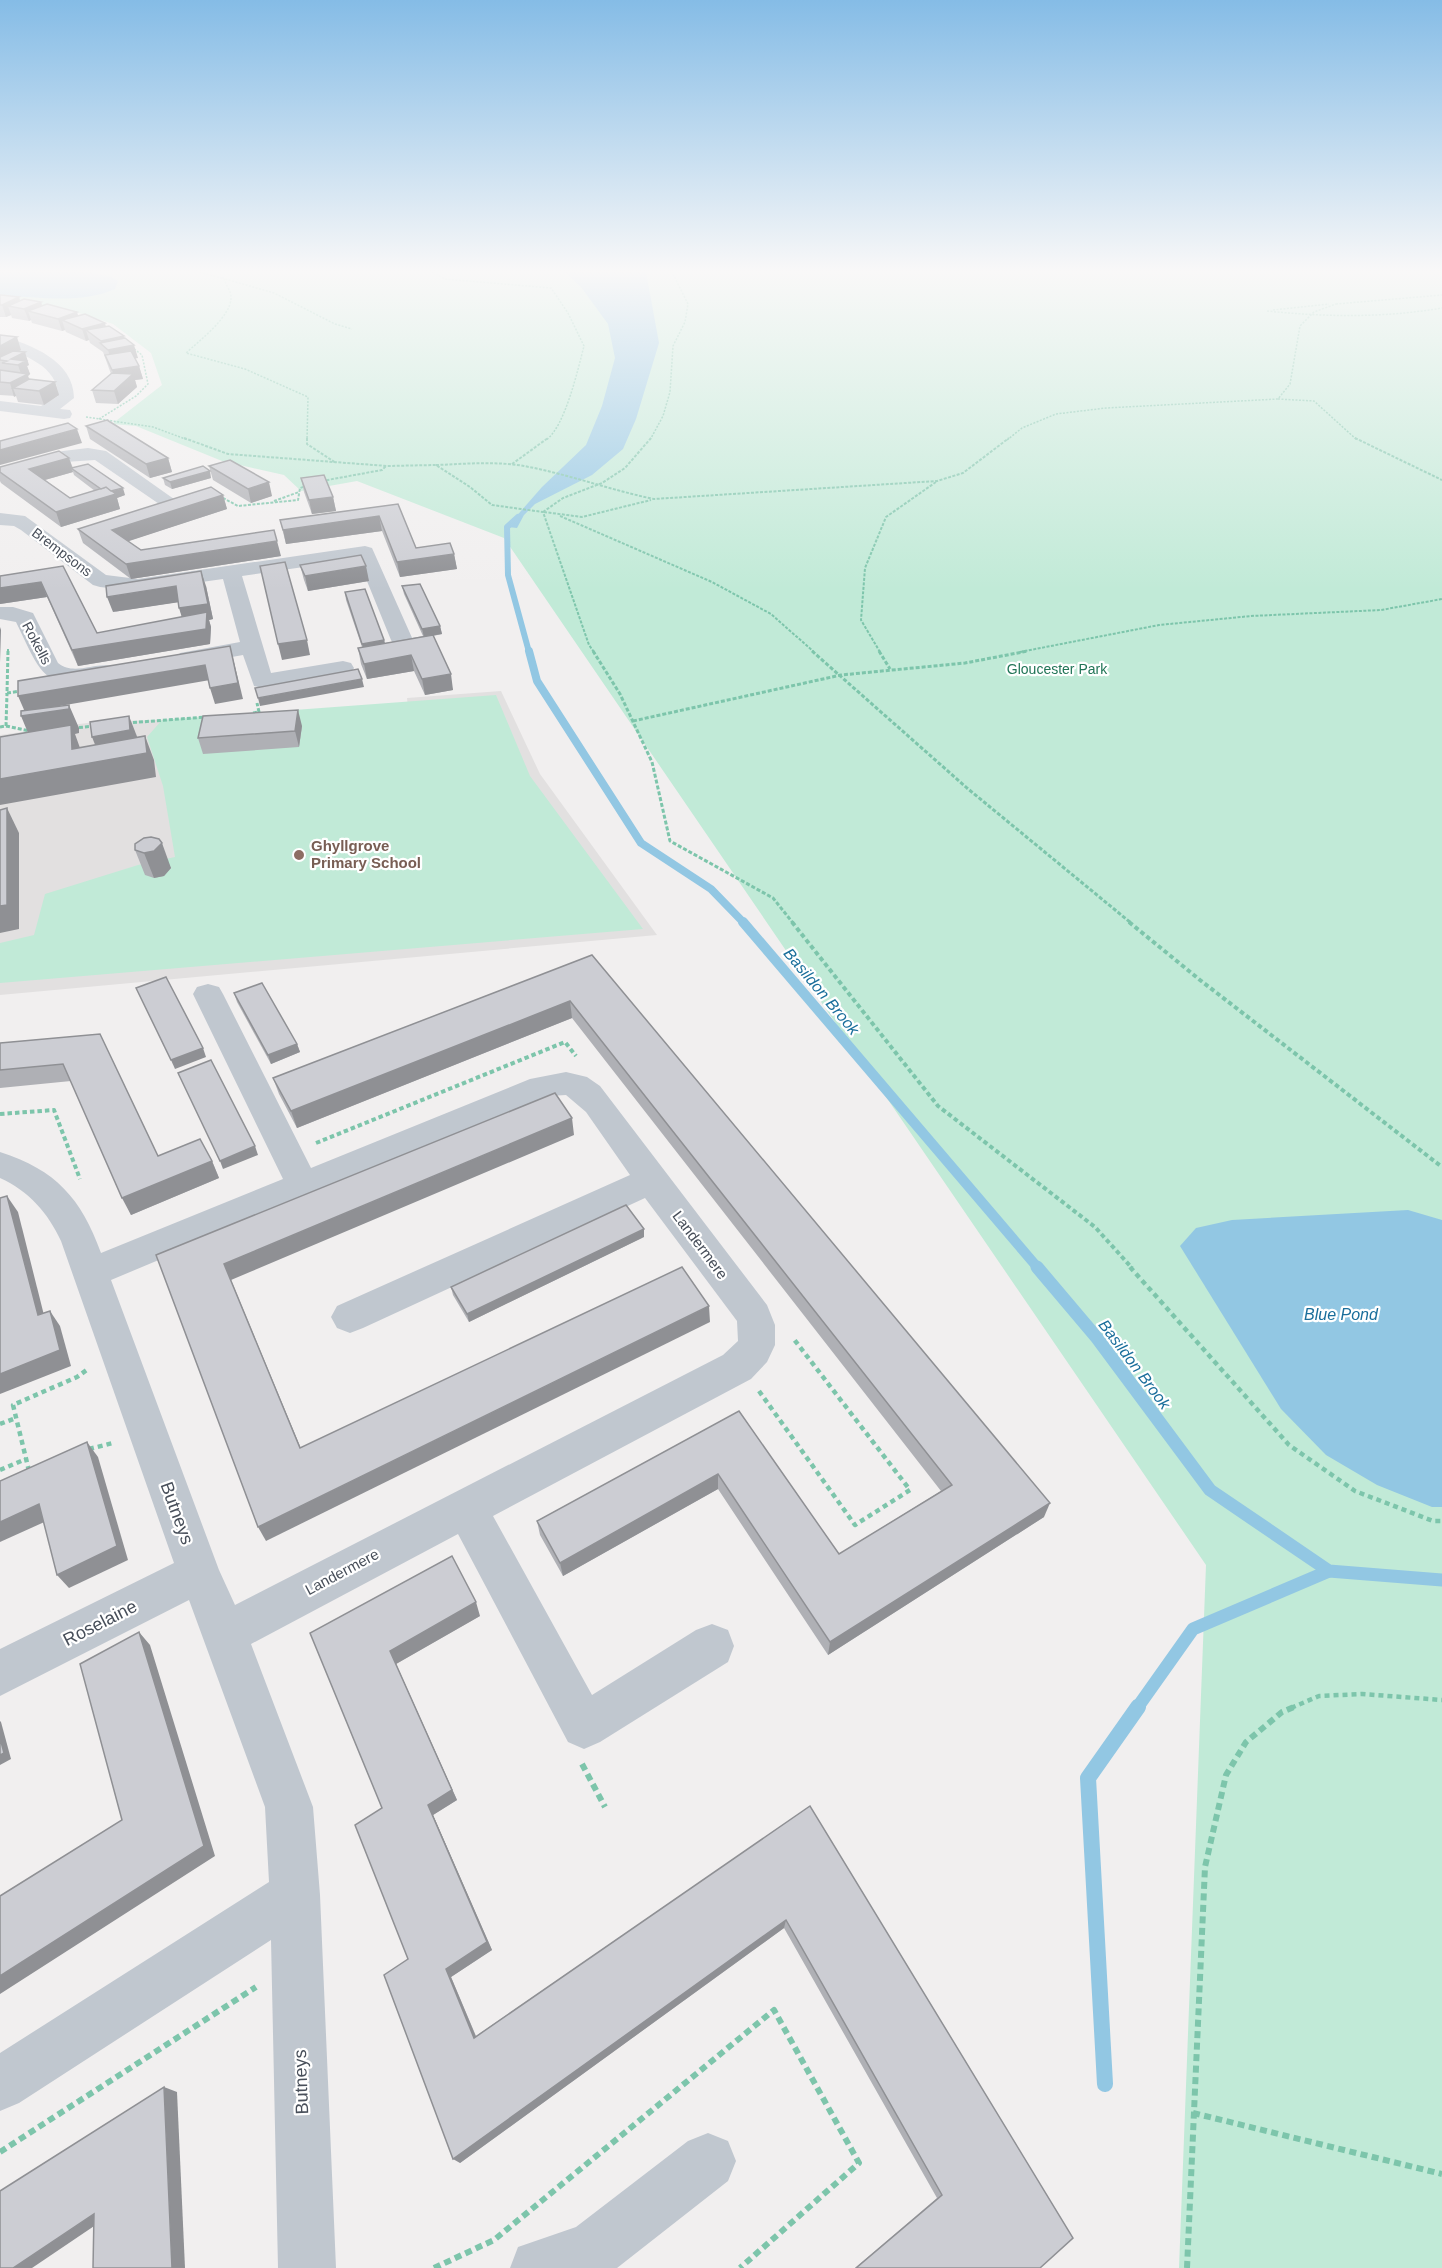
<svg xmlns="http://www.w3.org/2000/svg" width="1442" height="2268" font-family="Helvetica,sans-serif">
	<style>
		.education { fill: #e2e0e0 }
		.green { fill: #c1ead7 }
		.water { fill: #92c7e3 }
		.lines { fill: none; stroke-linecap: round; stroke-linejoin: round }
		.stream-far4 { stroke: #92c7e3; stroke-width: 6 }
		.stream-far3 { stroke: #92c7e3; stroke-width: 8 }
		.stream-far2 { stroke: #92c7e3; stroke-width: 10 }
		.stream-far1 { stroke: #92c7e3; stroke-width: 13 }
		.stream { stroke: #92c7e3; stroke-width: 16 }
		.path-far5 { stroke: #7dc5ab; stroke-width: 1.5; stroke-dasharray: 2 1.5; stroke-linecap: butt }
		.path-far4 { stroke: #7dc5ab; stroke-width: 2; stroke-dasharray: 3 1.5; stroke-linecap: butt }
		.path-far3 { stroke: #7dc5ab; stroke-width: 3; stroke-dasharray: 4 2; stroke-linecap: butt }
		.path-far2 { stroke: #7dc5ab; stroke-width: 4; stroke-dasharray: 4.5 3; stroke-linecap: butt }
		.path-far1 { stroke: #7dc5ab; stroke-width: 4.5; stroke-dasharray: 5 4; stroke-linecap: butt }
		.path { stroke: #7dc5ab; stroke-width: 6; stroke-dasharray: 7 4.5; stroke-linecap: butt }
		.minor { fill: #c0c7cf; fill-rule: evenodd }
		.wall { fill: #afb0b5; fill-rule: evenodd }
		.shaded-wall { fill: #8f9094 }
		.building { fill: #cccdd3; stroke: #8f9094; stroke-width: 1.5 }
		.education-dot { fill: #8d6e63; stroke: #fff; stroke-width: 2 }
		.labels { text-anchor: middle; stroke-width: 4.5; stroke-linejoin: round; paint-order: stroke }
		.far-street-label { font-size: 14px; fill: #484f5a; stroke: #fff }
		.far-park-label { font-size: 14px; fill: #207456; stroke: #fff }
		.education-label { font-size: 15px; font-weight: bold; fill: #785e54; stroke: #fff; text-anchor: start }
		.street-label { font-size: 15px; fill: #484f5a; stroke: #fff }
		.water-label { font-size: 16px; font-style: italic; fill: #1a6e9b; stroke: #fff }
		.near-street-label { font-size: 18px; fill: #484f5a; stroke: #fff }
	</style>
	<rect width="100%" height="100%" fill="#f1efef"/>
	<polygon class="education" points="501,691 540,774 657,935 0,995 0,735 94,722 186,719 411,737 407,698"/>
	<g class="green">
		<polygon points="0,272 1442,272 1442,2268 1179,2268 1206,1565 504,538 357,481 301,491 284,475 222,461 136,426 112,424 162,385 151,353 113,324 76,312 0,300"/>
		<polygon points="496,695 530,776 643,929 0,983 0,943 34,935 45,894 138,865 175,857 163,786 147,737 162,720"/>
	</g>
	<g class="water">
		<path d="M0,272C29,272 96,266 118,281L115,289C78,305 39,296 0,296Z"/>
		<polygon points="559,272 646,272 659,343 636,419 623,449 592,475 535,504 524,515 517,528 507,527 542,487 586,445 602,406 615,358 608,324 581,287 566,273"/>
		<polygon points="1408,1210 1442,1220 1442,1507 1432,1507 1377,1485 1326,1455 1281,1409 1180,1246 1196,1228 1232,1220"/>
	</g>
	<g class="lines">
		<polyline class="stream-far4" points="518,517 507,527 508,575 529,652"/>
		<polyline class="stream-far3" points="529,651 537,681 641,843 711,889 744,923"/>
		<polyline class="stream-far2" points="743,922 1038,1268"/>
		<g class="stream-far1">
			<polyline points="1037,1267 1097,1338 1210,1490 1329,1571 1442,1580"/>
			<polyline points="1137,1708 1193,1629 1329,1571"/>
		</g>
		<polyline class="stream" points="1105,2084 1088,1778 1138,1707"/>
		<g class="path-far5">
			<path d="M200,272L224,279C226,285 231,291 231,297C232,316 199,341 186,353L245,369L308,397L307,440"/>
			<path d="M433,272L444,279L551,288L568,313L584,346C578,369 565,427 546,440"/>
			<polyline points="222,278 274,293 335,324 352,329"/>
			<polyline points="1336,304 1442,295"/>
			<polyline points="1273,310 1329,304"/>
			<path d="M1267,311C1326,317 1383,318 1442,308"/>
			<polyline points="1278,399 1314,401 1357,440"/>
			<polyline points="86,417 153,427 188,440"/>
			<polyline points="99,419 136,396 148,384 142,355 133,348"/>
			<polyline points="650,440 663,416 670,392 673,346 685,322 688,304 672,272"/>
			<polyline points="1007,440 1022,428 1056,414 1106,408 1278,399 1290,384 1300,326 1314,312 1336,304"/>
		</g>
		<g class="path-far4">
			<polyline points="184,438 228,454 387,466 436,465 470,487 492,505 543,512 589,645 594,652"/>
			<polyline points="307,438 307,444 336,463"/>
			<polyline points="1355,438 1442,480"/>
			<polyline points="512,464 548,438"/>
			<path d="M436,465C465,464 495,461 524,466C568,474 610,490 654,499L937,481L963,473L1009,438"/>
			<polyline points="322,481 382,470 386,466"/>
			<polyline points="223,498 238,506 298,500 300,488 306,486"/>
			<polyline points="274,501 299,492"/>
			<polyline points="543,512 563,498 602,483 625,468 651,438"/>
			<polyline points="544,512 582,517 651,500"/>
			<polyline points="560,516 712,582 771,614 814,652"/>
			<polyline points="8,652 8,649"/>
			<polyline points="880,652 861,620 865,568 886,517 936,482"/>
			<polyline points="1020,652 1159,625 1251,616 1381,610 1442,599"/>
		</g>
		<g class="path-far3">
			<polyline points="8,651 7,693 21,691"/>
			<polyline points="593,651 620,694 652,762 670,841 773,898 793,923"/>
			<polyline points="812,651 967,788 1131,923"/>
			<polyline points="879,651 890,669"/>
			<polyline points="253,713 259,712 257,703"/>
			<polyline points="633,721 841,675 965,663 1028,651"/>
			<polyline points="127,723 206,717"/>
			<polyline points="6,726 30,731"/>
			<polyline points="0,727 6,726 7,693"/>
			<polyline points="73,728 96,726"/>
		</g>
		<g class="path-far2">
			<polyline points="792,922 938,1106 1095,1227 1132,1268"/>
			<polyline points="1129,922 1200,980 1442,1167"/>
			<polyline points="0,1114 54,1110 80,1179"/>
			<polyline points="316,1143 565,1042 576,1056"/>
		</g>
		<g class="path-far1">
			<polyline points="1130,1267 1289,1445 1355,1491 1433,1521 1442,1521"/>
			<polyline points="759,1391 855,1525 910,1490 793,1338"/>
			<polyline points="0,1424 16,1418"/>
			<polyline points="89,1449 113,1443"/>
			<polyline points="0,1470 26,1459"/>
			<polyline points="29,1471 13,1405 77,1377 88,1369"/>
			<polyline points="1291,1708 1319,1696 1362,1694 1442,1700"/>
		</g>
		<g class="path">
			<polyline points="582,1764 605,1807"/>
			<polyline points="1193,2113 1442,2174"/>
			<polyline points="0,2152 256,1987"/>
			<polyline points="434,2268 494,2240 774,2010 859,2163 740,2268"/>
			<polyline points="1187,2268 1205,1867 1226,1775 1246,1742 1282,1712 1294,1707"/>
		</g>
		<g class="minor">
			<path d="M0,336C31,344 74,361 74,398L60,409L70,410L72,414L70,418L64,419L0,411V401L41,406L58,396C58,366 24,355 0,346Z"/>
			<polygon points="88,448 106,451 181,504 179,508 165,508 95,460 65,462 0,478 0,468 63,451"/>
			<polygon points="0,513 25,516 106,575 138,579 365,546 372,548 413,640 410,645 402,647 394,645 391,640 358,559 242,576 271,673 343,661 351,663 354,668 351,673 343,675 262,688 254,686 243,655 188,665 180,663 177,658 180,653 240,642 223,579 138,591 100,587 93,585 21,530 14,526 0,525"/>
			<path d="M0,607H13L33,613L58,663C74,676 95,662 112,666L115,671L112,676C44,693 43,678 16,622L0,619Z"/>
			<path d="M208,984L219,987L223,994L311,1168L530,1079L566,1072L587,1077L600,1086L767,1305L775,1325V1345L767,1362L751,1379L493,1516L592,1695L696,1630L712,1624L728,1630L734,1646L728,1662L600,1742L584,1749L568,1742L458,1534L251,1644L313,1807L320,1895L336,2268H278L271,1940L19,2103L0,2111V2053L269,1882L265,1807L189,1600L0,1696V1649L174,1563L61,1241C48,1213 29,1191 0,1178V1152C56,1170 81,1198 101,1253L283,1179L193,994L197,987ZM566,1095L586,1112L630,1175L337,1306L331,1317L337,1328L350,1333L363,1328L645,1198L737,1321L738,1341L723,1355L235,1605L219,1570L111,1280L550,1096Z"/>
			<polygon points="708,2133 728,2141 736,2161 728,2181 617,2268 510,2268 518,2247 576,2227 688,2141"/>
		</g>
	</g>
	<g class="wall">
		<polygon points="0,295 19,297 20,301 41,302 42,306 78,316 106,326 125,338 138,358 135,358 139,366 143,379 135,380 137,387 118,404 96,403 92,390 111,374 103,352 90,343 89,340 86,341 66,332 65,330 62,331 32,323 31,320 29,321 12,318 11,315 6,317 0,317"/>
		<polygon points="0,335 21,350 18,351 29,365 27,366 30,374 28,376 29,379 55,382 59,395 44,405 18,402 16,396 0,395"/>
		<polygon points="86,426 168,458 172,472 150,478 90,439"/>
		<path d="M69,458L73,468L125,495L117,498L120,509L61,527L1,483L0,481V467ZM73,472L74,475L95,491L70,498L45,480Z"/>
		<polygon points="209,466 272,496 251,503 213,480"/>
		<polygon points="163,478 211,478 172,489 165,485"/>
		<polygon points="301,478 333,497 336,511 312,514 304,492"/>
		<polygon points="223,495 227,509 128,541 141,550 281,556 131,579 83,543 78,529"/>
		<polygon points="398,504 416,548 454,554 457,569 400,577 382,531 286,544 280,520"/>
		<polygon points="300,565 369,581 308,591 304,580"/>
		<polygon points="63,566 97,633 182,617 178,602 113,612 206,586 213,619 209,620 211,627 210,644 78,666 47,597 0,604 0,576"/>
		<polygon points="402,586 440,626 442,634 433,636 453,690 425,695 414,671 367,679 361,664 358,648 362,647 346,600 345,592 384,640 385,643 423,636 404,594"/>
		<polygon points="302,726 299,747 203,754 198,738"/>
		<polygon points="151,837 171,868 164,876 154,878 145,875 135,850"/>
		<polygon points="592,955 1044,1517 828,1655 718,1489 563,1576 540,1535 537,1521 739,1411 839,1554 941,1491 572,1018 297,1128 279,1094 273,1078"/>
		<polygon points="234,993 297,1044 300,1052 271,1064 237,1002"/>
		<polygon points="100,1034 158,1156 212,1161 219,1178 131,1215 71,1081 0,1088 0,1043"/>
		<polygon points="644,1237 469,1322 453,1295 451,1287"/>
		<polygon points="480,1616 396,1664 457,1800 433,1815 492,1950 451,1977 476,2036 810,1806 1040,2268 855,2268 937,2198 784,1928 460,2163 408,1959 382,1808 310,1633"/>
	</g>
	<g class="shaded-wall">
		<polygon points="19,297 23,309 8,306 11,315 6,317 2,305"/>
		<polygon points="41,302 45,314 28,311 31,320 29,321 24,309"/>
		<polygon points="77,312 81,324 62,320 65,330 62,331 58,319"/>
		<polygon points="105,323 108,335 86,330 89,340 86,341 82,329"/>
		<polygon points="124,336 127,346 134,345 138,358 112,363 108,350 102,345 101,341"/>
		<polygon points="17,337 21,350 3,360 0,360 0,346"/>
		<polygon points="25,352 29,365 27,366 30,374 28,376 32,387 13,388 16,396 14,397 10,383 22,377 18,365 11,359"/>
		<polygon points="139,366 143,379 135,380 137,387 118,404 114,391 116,383 112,370"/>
		<polygon points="55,382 59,395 44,405 39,391"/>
		<polygon points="77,429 82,443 0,465 0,450"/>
		<polygon points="69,458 73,470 71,468 73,472 34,483 29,469"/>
		<polygon points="168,458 172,472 150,478 146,464"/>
		<polygon points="210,471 211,478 172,489 170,482"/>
		<polygon points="269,482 272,496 251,503 248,489"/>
		<polygon points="123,488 125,495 117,498 120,509 61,527 56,512 106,493"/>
		<polygon points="223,495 227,509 117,545 112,530"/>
		<polygon points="333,497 336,511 312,514 309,500"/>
		<polygon points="379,516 382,531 286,544 283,530"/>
		<polygon points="277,541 281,556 131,579 126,564"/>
		<polygon points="454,554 457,569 400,577 397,562"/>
		<polygon points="366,566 369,581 308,591 305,576"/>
		<polygon points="201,571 206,586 213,619 209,620 211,627 210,644 78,666 72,650 184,624 179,608"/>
		<polygon points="41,582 47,597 0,604 0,588"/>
		<polygon points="176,586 180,602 113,612 107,597"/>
		<polygon points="440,626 442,634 424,637 422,629"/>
		<polygon points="0,627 1,630 0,663"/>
		<polygon points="307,640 310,655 282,660 278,644"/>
		<polygon points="384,640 386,648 364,652 362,644"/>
		<polygon points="230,646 243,699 215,704 210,688"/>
		<polygon points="411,655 414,671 367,679 364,664"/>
		<polygon points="205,665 210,680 25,712 18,696"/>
		<polygon points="451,674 453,690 425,695 422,679"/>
		<polygon points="362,679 364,687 260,706 258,698"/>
		<polygon points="69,705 79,728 79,733 75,734 80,748 145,736 154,760 156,777 0,805 0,779 31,740 21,716"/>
		<polygon points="298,710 302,726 299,747 295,731"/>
		<polygon points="129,716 138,739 101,760 92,737"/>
		<polygon points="7,808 19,833 19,929 0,933 0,906"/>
		<polygon points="162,843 171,868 164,876 154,878 144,853"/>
		<polygon points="570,1001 572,1018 297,1128 291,1111"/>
		<polygon points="297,1044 300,1052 271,1064 268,1055"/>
		<polygon points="203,1048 206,1057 175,1069 171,1060"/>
		<polygon points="572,1118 574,1135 231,1280 307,1463 300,1448 224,1264"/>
		<polygon points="255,1146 258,1155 223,1169 220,1161"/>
		<polygon points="212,1161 219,1178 131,1215 122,1198"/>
		<polygon points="7,1196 18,1212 48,1331 38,1315"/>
		<polygon points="644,1229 644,1237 469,1322 467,1314"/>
		<polygon points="709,1306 710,1322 266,1541 258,1527"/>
		<polygon points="50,1311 60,1326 71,1366 0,1394 0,1374"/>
		<polygon points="87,1442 98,1457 128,1560 69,1588 57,1575"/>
		<polygon points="718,1474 718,1489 563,1576 560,1563"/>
		<polygon points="1050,1503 1044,1517 828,1655 830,1642"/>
		<polygon points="39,1504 51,1519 0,1542 0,1522"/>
		<polygon points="476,1602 480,1616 396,1664 457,1800 433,1815 492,1950 451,1977 479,2044 474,2038 446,1969 428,1805 390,1651"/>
		<polygon points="139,1632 150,1645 215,1856 0,1994 0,1976 204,1846"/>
		<polygon points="0,1721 1,1722 11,1759 0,1765"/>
		<polygon points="786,1920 784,1928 460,2163 453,2159"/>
		<polygon points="164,2087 177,2092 185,2268 172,2268"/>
		<polygon points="94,2214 109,2216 32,2268 13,2268"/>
	</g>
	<g class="building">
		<polygon points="0,295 1,295 19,297 2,305 0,305"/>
		<polygon points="24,299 41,302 24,309 8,306"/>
		<polygon points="47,304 77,312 58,319 28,311"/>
		<polygon points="85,314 105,323 82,329 62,320"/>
		<polygon points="109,326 124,336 101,341 86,330"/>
		<polygon points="0,335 17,337 0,346"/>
		<polygon points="125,338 134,345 108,350 100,343"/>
		<polygon points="13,351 25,352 11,359 26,361 18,365 2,363 7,361 0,360 0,357"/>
		<polygon points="131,351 139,366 112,370 105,355"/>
		<polygon points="0,370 28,374 10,383 0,382"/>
		<polygon points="112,373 133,374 114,391 92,390"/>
		<polygon points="29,379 55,382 39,391 13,388"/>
		<polygon points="107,420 168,458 146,464 86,426"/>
		<polygon points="68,423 77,429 0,450 0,441"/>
		<polygon points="59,451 69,458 29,469 70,498 106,487 116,494 56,512 0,472 0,467"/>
		<polygon points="230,460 269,482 248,489 209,466"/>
		<polygon points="88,464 123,488 111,491 106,487 101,489 71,468"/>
		<polygon points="203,466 210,471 170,482 163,478"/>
		<polygon points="324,475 333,497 309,500 301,478"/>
		<polygon points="211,487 223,495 112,530 141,550 274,530 277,541 126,564 78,529"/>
		<polygon points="398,504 416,548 450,543 454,554 397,562 379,516 283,530 280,520"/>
		<polygon points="361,555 366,566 305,576 300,565"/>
		<polygon points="285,562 307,640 278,644 260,566"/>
		<polygon points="63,566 97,633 207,612 206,629 72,650 41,582 0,588 0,576"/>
		<polygon points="201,571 208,604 179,608 176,586 107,597 106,586"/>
		<polygon points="420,584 440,626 422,629 402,586"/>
		<polygon points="365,589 384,640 362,644 345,592"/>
		<polygon points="433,635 451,674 422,679 411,655 364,664 358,648"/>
		<polygon points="230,646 238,683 210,688 205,665 18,696 18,681"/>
		<polygon points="358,669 362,679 258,698 255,688"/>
		<polygon points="69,705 69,709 21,716 21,711"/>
		<polygon points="298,710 295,731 198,738 203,716"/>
		<polygon points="129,716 130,730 92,737 90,722"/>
		<polygon points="71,725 72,749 145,736 147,753 0,779 0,737"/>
		<polygon points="7,808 7,905 0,906 0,810"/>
		<polygon points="151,837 159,839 162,843 154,851 144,853 135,850 135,844 144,838"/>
		<polygon points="592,955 1050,1503 830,1642 718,1474 560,1563 537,1521 739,1411 839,1554 952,1485 570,1001 291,1111 273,1078"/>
		<polygon points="166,977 203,1048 171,1060 136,988"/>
		<polygon points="262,983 297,1044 268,1055 234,993"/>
		<polygon points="100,1034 158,1156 200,1139 212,1161 122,1198 63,1064 0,1070 0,1043"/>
		<polygon points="211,1060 255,1146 220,1161 178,1073"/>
		<polygon points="555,1093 572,1118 224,1264 300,1448 682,1267 709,1306 258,1527 156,1255"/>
		<polygon points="7,1196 38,1315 50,1311 60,1350 0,1374 0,1198"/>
		<polygon points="626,1205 644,1229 467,1314 451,1287"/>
		<polygon points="87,1442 117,1546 57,1575 39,1504 0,1522 0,1481"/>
		<polygon points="452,1556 476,1602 390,1651 452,1790 428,1805 487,1942 446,1969 474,2038 810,1806 1073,2238 1040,2268 856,2268 942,2195 786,1920 453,2159 384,1975 408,1959 355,1825 382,1808 310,1633"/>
		<polygon points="139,1632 204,1846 0,1976 0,1896 122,1820 80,1664"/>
		<polygon points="0,1738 4,1753 0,1755"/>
		<polygon points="164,2087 172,2268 93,2268 94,2214 13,2268 0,2268 0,2191"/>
	</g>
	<linearGradient id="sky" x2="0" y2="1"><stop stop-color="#85bce6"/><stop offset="0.46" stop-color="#f9f8f8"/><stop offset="1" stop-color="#f9f8f8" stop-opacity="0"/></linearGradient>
	<rect width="1442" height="590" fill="url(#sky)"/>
	<circle class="education-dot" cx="299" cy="855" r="6"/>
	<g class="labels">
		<g class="far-street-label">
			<text transform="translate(62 552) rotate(37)" y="5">Brempsons</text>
			<text transform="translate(37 643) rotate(62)" y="5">Rokells</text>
		</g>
		<g class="far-park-label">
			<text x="1057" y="674">Gloucester Park</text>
		</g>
		<g class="education-label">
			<text x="311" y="851">Ghyllgrove<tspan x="311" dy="17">Primary School</tspan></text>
		</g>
		<g class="street-label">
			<text transform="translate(700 1245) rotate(53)" y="5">Landermere</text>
			<text transform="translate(342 1572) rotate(-28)" y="5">Landermere</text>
		</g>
		<g class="water-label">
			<text transform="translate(822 991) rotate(50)" y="6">Basildon Brook</text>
			<text x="1341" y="1320">Blue Pond</text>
			<text transform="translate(1135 1364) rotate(53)" y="6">Basildon Brook</text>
		</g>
		<g class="near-street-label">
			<text transform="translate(177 1513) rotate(70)" y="6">Butneys</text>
			<text transform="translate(100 1623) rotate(-27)" y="6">Roselaine</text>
			<text transform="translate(301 2082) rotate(-92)" y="6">Butneys</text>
		</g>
	</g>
</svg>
